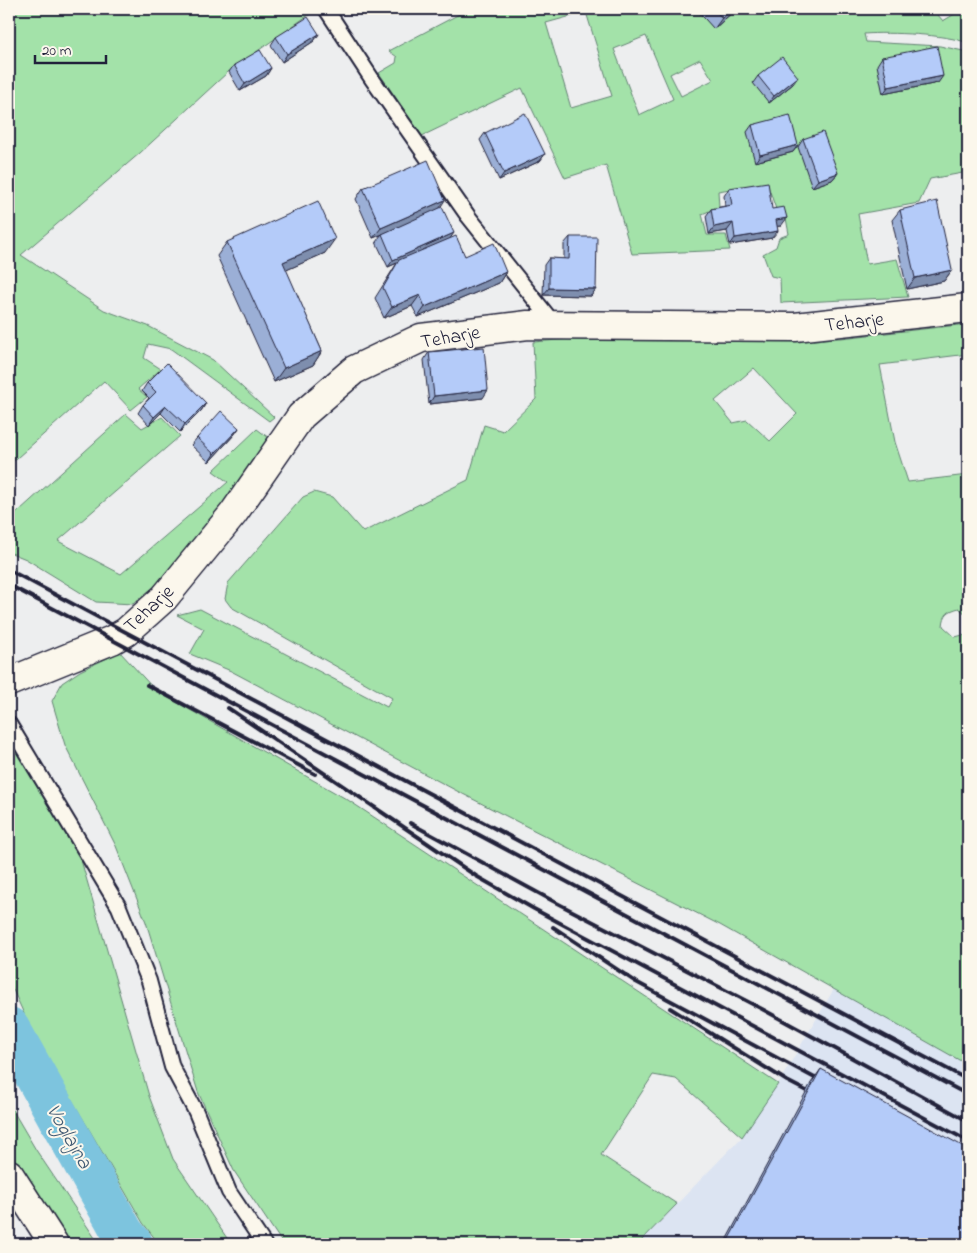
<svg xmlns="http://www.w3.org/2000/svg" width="977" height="1253" font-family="'Indie Flower',sans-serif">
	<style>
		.built { fill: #dce4f2 }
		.green { fill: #a3e2a9; stroke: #628272; fill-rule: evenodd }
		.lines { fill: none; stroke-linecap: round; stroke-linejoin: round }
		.river { stroke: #7dc4de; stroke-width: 42 }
		.lane-casing { stroke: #22223b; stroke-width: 18 }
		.street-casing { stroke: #22223b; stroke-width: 31 }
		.secondary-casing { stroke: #22223b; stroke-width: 31 }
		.lane { stroke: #fbf7ec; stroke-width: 14 }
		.street { stroke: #fbf7ec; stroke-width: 28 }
		.secondary { stroke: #fbf7ec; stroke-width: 28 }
		.rail { stroke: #22223b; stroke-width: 4 }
		.wall { fill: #9bafd6; stroke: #22223b }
		.shaded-wall { fill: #7e8eae; stroke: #22223b }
		.building { fill: #b4cbf9; stroke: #22223b }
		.labels { text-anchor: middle; stroke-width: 4; stroke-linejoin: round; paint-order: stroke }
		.street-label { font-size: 20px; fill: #22223b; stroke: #fbf7ec }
		.water-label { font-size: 21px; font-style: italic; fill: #425b74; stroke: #fbf7ec }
	</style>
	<rect width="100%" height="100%" fill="#edeeef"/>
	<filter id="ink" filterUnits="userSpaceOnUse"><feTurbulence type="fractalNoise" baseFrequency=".02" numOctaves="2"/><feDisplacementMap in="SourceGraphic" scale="10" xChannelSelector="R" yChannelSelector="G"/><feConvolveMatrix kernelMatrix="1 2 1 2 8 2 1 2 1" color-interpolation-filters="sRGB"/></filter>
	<g filter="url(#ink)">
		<polygon class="built" points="834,989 968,1065 968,1244 638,1244 742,1137 778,1084"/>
		<g class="green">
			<polygon points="9,9 317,9 228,72 140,153 21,255 104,310 148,326 213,360 274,417 269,421 171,349 148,344 144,358 161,369 138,389 147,397 131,410 104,381 9,465"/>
			<path d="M469,9H933L943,21L963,9H968V43C945,34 889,32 864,34L866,42L940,46L968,52V172L930,179L919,203L858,214L867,264L897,259L908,297L781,303L780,278L771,276L763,254L776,247L779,238L789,234L785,213L777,212L767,183L718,191L719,207L702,214L707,235H726L730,250L632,254L606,165L565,178L522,88L422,136L379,73L396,63L397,57L389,51ZM586,12L612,96L571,108L546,23ZM646,36L673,99L639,115L614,49ZM700,59L713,80L681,96L670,74Z"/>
			<path d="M968,324V354L880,365L895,442L908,482L968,475V616L959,608C948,611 944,614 943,626L955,637L963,635L968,639V1065L720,925L457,791L231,671L190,654L204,629L177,615L200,609L387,707L392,698L231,607L225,599L228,583L303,497L314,492L332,497L363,532L468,480L484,425L503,431L536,399L533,342L585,338H841ZM754,368L797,414L770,441L747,420L733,423L715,401Z"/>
			<polygon points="126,414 142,428 162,417 180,436 58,541 121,574 228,482 213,471 257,429 269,438 268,451 163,579 133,604 96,602 26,559 9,552 9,520"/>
			<polygon points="120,652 155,690 348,800 778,1084 742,1137 676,1079 653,1075 601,1155 677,1204 638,1244 283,1244 234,1171 198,1092 146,922 116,846 65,745 52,701 62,683 80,671"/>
			<polygon points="9,737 79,853 149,1096 173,1159 231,1244 159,1244 143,1223 30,1027 9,981"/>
			<polygon points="9,1104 36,1150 99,1244 64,1244 9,1158"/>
		</g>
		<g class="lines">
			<polyline class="river" points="9,1028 123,1233 132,1244"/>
			<g class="lane-casing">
				<g id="lane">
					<polyline points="326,9 372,79 468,216 555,325"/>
					<polyline points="9,724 119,907 149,981 172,1067 196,1112 229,1192 264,1244"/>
				</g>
			</g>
			<g class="street-casing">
				<polyline id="street" points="9,1174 54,1244"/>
			</g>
			<g class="secondary-casing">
				<polyline id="secondary" points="9,682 112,640 126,632 164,598 233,514 301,416 354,370 421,338 528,325 795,327 968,308"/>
			</g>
			<use href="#lane" class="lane"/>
			<use href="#street" class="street"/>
			<use href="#secondary" class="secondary"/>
			<g class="rail">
				<polyline points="9,570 968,1080"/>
				<polyline points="9,585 968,1095"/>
				<polyline points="147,685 315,774"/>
				<polyline points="228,708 476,876 534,909 968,1141"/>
				<polyline points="410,823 553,901 762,1009 968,1121"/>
				<polyline points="553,927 636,982 826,1084"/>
				<polyline points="670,1008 787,1081 820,1098"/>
			</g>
		</g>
		<g class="wall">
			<polygon points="696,9 736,9 714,29"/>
			<polygon points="319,34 314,41 282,62 271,45 276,37"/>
			<polygon points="882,57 938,83 883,94 877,65"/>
			<polygon points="234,65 271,68 266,76 240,91 229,72"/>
			<polygon points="758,76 793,84 769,103 753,83"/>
			<polygon points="752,125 798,145 793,152 755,162 747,132"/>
			<polygon points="485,133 545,154 540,161 499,180 480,140"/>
			<polygon points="803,139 838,173 832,180 812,187 798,147"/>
			<polygon points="363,188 439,209 450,239 465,256 506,272 499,283 418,317 412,306 384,318 375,298 397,263 388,267 376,242 381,235 373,238 356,199"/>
			<polygon points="729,188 772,209 781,226 777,226 772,238 730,245 727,231 709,234 706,216 711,209 725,206 724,196"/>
			<polygon points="900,210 952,270 944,281 907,289 892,220"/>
			<polygon points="570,237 596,289 591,296 543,295 544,265 549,258 564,259 564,244"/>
			<polygon points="227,242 325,253 286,270 322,351 313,365 274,382 217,256"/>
			<polygon points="429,352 483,398 429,404 424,360"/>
			<polygon points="147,383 206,403 201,411 180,432 161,413 149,425 138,413 143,405 149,398 142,391"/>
			<polygon points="239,428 234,435 209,462 191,445 197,438"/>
			<polygon points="821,1069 968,1244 724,1244 811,1083"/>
		</g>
		<g class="shaded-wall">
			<polygon points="732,9 736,9 714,29 722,18"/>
			<polygon points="319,34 314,41 282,62 287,54"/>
			<polygon points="271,68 266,76 240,91 245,84"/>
			<polygon points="943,76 938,83 883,94 888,87"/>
			<polygon points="798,77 793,84 769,103 774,96"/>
			<polygon points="798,145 793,152 755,162 760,155"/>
			<polygon points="545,154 540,161 499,180 504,173"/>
			<polygon points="838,173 832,180 812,187 818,180"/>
			<polygon points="445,200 438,211 373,238 381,228"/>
			<polygon points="787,218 781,226 771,227 776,220"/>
			<polygon points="733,223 727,231 709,234 714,227"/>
			<polygon points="778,231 772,238 730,245 735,238"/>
			<polygon points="454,233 449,240 388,267 393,260"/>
			<polygon points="335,239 325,253 273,276 283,262"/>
			<polygon points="952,270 944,281 907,289 915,278"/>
			<polygon points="506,272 499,283 418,317 425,307"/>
			<polygon points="549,288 596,289 591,296 543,295"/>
			<polygon points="420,295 412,306 384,318 392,307"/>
			<polygon points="322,351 313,365 274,382 284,368"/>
			<polygon points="488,390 483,398 429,404 434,396"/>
			<polygon points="206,403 201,411 180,432 185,424"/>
			<polygon points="166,406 161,413 149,425 154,417"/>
			<polygon points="239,428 234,435 209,462 214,454"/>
		</g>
		<g class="building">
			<polygon points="714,9 732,9 722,18"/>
			<polygon points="308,17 319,34 287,54 276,37"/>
			<polygon points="937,46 943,76 888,87 882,57"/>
			<polygon points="260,50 271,68 245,84 234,65"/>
			<polygon points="782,57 798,77 774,96 758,76"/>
			<polygon points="525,113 545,154 504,173 485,133"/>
			<polygon points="790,115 798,145 760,155 752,125"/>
			<polygon points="823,132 838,173 818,180 803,139"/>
			<polygon points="428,160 445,200 381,228 363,188"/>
			<polygon points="768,182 772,209 784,207 787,218 776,220 778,231 735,238 733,223 714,227 711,209 732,205 729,188"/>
			<polygon points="318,201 335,239 283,262 322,351 284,368 227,242"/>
			<polygon points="937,201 952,270 915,278 900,210"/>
			<polygon points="442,207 454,233 393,260 382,234"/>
			<polygon points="456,236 465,256 494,243 506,272 425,307 420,295 392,307 383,288 399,260"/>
			<polygon points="570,237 597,237 596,289 549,288 549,258 569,259"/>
			<polygon points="484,347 488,390 434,396 429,352"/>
			<polygon points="167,363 206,403 185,424 166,406 154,417 143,405 156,392 147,383"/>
			<polygon points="221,411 239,428 214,454 197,438"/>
			<polygon points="821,1069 968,1149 968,1244 726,1244"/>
		</g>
	</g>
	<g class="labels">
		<g class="street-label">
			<text transform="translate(854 321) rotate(-6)" y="7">Teharje</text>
			<text transform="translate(450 336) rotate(-10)" y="7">Teharje</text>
			<text transform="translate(148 608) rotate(-43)" y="7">Teharje</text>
		</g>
		<g class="water-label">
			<text transform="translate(70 1136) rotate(60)" y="7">Voglajna</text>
		</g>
	</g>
	<rect width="977" height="1253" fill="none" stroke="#fbf7ec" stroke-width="30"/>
	<rect x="15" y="15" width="947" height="1223" fill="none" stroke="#22223b" stroke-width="2" filter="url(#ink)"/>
	<path d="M35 55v8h71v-8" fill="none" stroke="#22223b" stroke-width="2.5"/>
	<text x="42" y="55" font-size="15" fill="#22223b" stroke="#fbf7ec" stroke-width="4" paint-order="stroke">20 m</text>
</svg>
